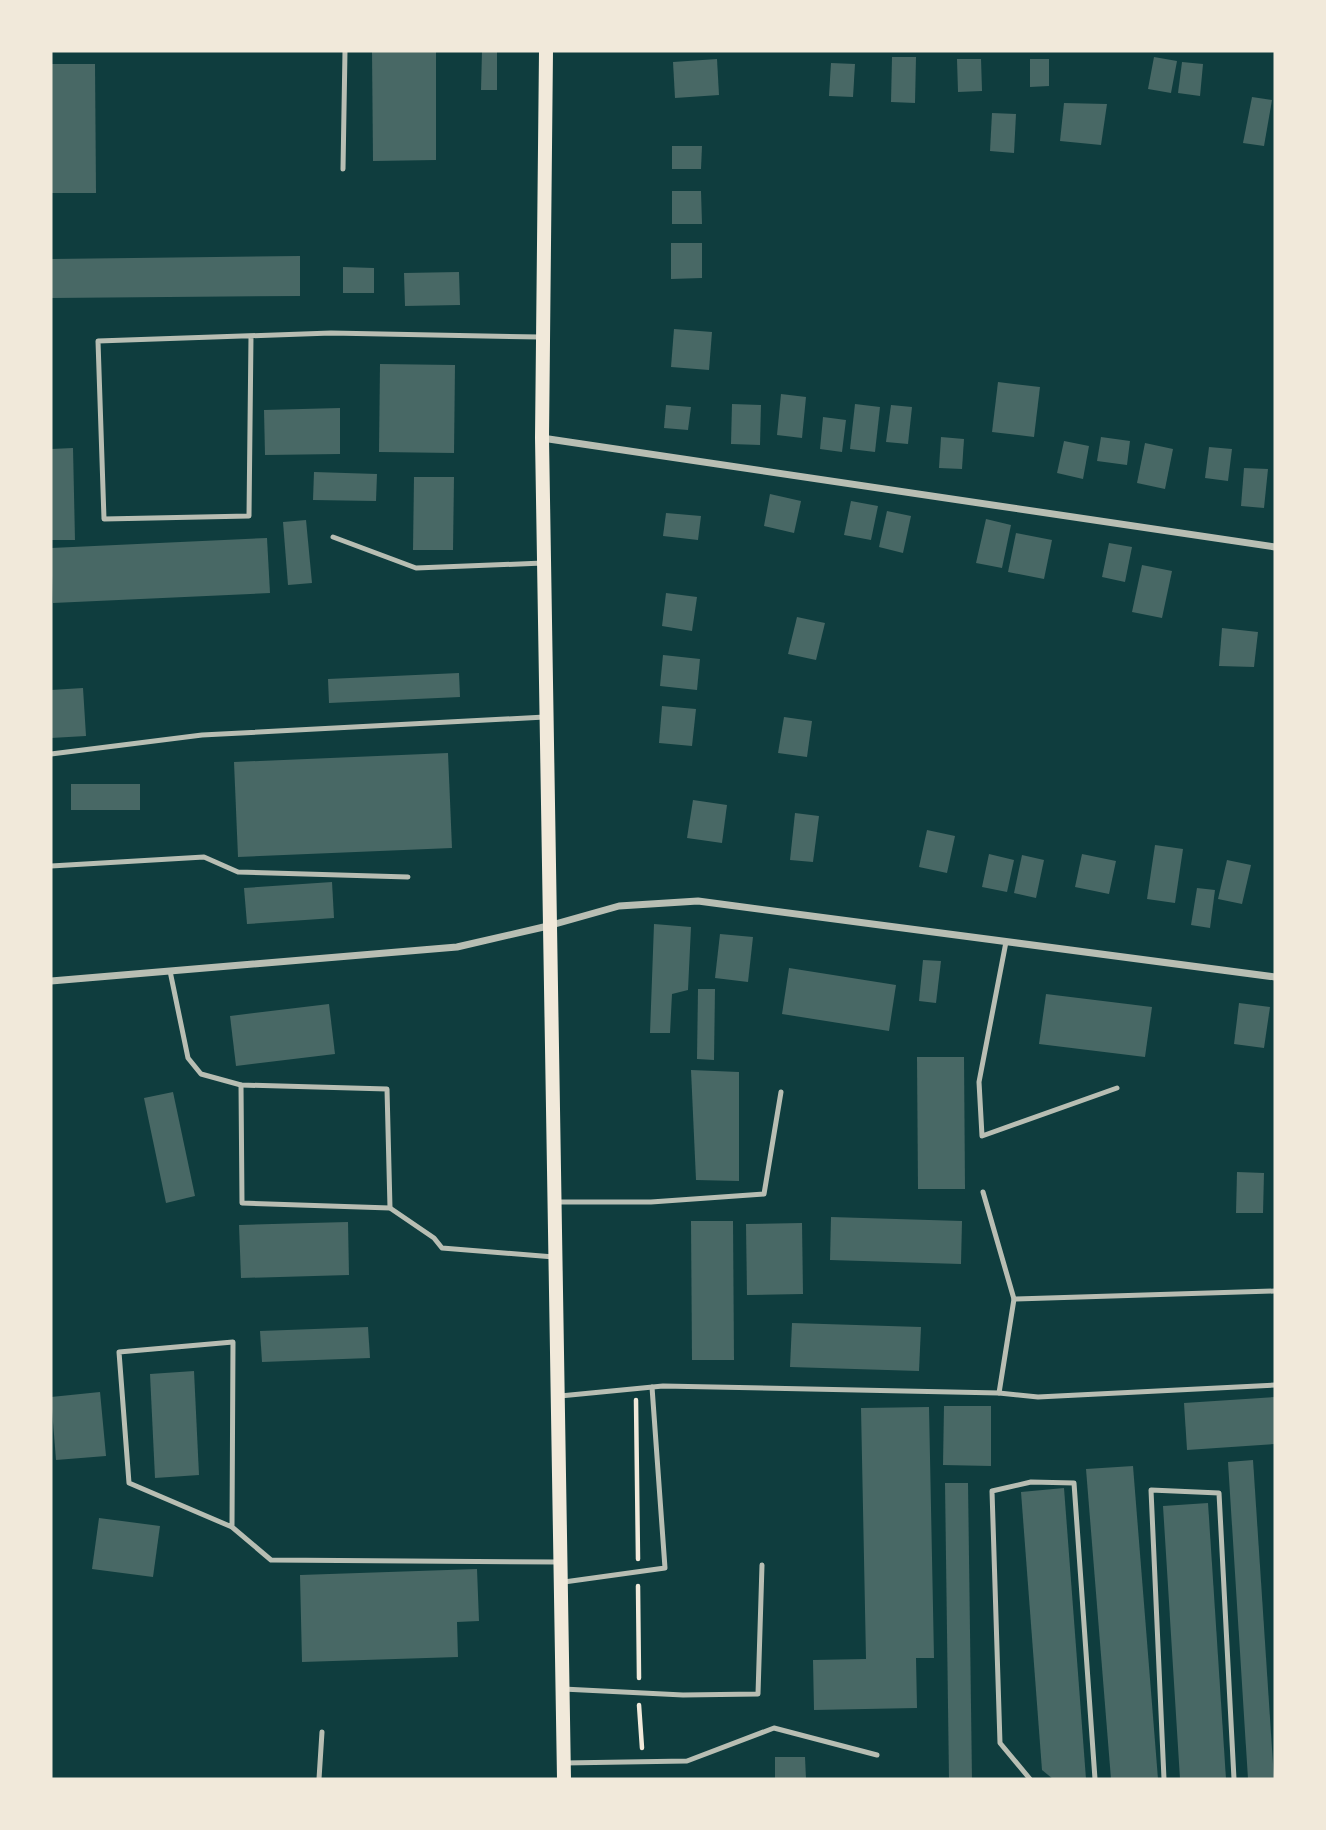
<svg xmlns="http://www.w3.org/2000/svg" width="1326" height="1830" font-family="Commissioner,sans-serif">
	<style>
		.building { fill: #486865 }
		.lines { fill: none; stroke-linecap: round; stroke-linejoin: round }
		.path { stroke: #f1e9da; stroke-width: 4.5 }
		.service { stroke: #b8beb3; stroke-width: 5 }
		.minor { stroke: #b8beb3; stroke-width: 7 }
		.secondary { stroke: #f1e9da; stroke-width: 14 }
	</style>
	<rect width="100%" height="100%" fill="#0f3d3e"/>
	<g class="building">
		<polygon points="372,51 436,51 436,160 373,161"/>
		<polygon points="482,51 497,51 497,90 481,90"/>
		<polygon points="892,57 916,57 915,103 891,102"/>
		<polygon points="1154,57 1177,61 1171,93 1148,89"/>
		<polygon points="717,59 719,95 675,98 673,62"/>
		<polygon points="957,59 981,59 982,91 958,92"/>
		<polygon points="1030,59 1049,59 1049,86 1030,87"/>
		<polygon points="1182,62 1203,64 1200,96 1178,93"/>
		<polygon points="831,63 855,64 853,97 829,96"/>
		<polygon points="51,64 95,64 96,193 51,193"/>
		<polygon points="1252,97 1272,100 1264,146 1243,143"/>
		<polygon points="1064,103 1107,104 1101,145 1060,141"/>
		<polygon points="992,113 1016,114 1014,153 990,151"/>
		<polygon points="672,146 702,146 701,169 672,169"/>
		<polygon points="672,191 701,191 702,224 672,224"/>
		<polygon points="671,243 702,243 702,278 671,279"/>
		<polygon points="300,256 300,296 51,298 51,259"/>
		<polygon points="343,267 374,268 374,293 343,293"/>
		<polygon points="459,272 460,305 405,306 404,273"/>
		<polygon points="674,329 712,332 709,370 671,367"/>
		<polygon points="380,364 455,365 454,453 379,452"/>
		<polygon points="998,382 1040,387 1034,437 992,432"/>
		<polygon points="781,394 806,397 802,438 777,435"/>
		<polygon points="732,404 761,405 760,445 731,444"/>
		<polygon points="855,404 880,407 875,452 850,449"/>
		<polygon points="666,405 691,407 688,430 664,428"/>
		<polygon points="891,405 912,407 908,444 886,442"/>
		<polygon points="340,408 340,454 265,455 264,410"/>
		<polygon points="823,417 846,420 842,452 820,449"/>
		<polygon points="941,437 964,439 962,469 939,468"/>
		<polygon points="1101,437 1130,441 1127,465 1097,461"/>
		<polygon points="1064,441 1089,446 1083,479 1057,473"/>
		<polygon points="1145,443 1173,449 1165,489 1137,483"/>
		<polygon points="1209,447 1232,449 1228,481 1205,478"/>
		<polygon points="73,448 75,540 51,540 51,449"/>
		<polygon points="1244,468 1268,469 1264,508 1241,506"/>
		<polygon points="314,472 377,474 376,501 313,500"/>
		<polygon points="414,477 454,477 453,550 413,550"/>
		<polygon points="770,494 801,501 794,533 764,526"/>
		<polygon points="851,501 878,506 871,540 844,535"/>
		<polygon points="887,511 911,516 903,553 879,547"/>
		<polygon points="666,513 701,516 698,540 663,536"/>
		<polygon points="986,519 1011,525 1002,568 976,563"/>
		<polygon points="306,520 312,583 288,585 283,522"/>
		<polygon points="1016,533 1052,540 1044,579 1008,572"/>
		<polygon points="267,538 270,593 53,603 51,548"/>
		<polygon points="1109,543 1132,547 1125,582 1102,577"/>
		<polygon points="1142,565 1172,571 1162,618 1132,612"/>
		<polygon points="666,593 697,597 692,631 662,626"/>
		<polygon points="797,617 825,623 816,660 788,654"/>
		<polygon points="1222,628 1258,632 1254,667 1219,666"/>
		<polygon points="663,655 700,659 697,690 660,686"/>
		<polygon points="459,673 460,697 329,703 328,679"/>
		<polygon points="83,688 86,736 51,738 51,690"/>
		<polygon points="662,706 696,709 692,746 659,743"/>
		<polygon points="784,717 812,721 807,757 778,753"/>
		<polygon points="448,753 452,848 238,857 234,762"/>
		<rect x="71" y="784" width="69" height="26"/>
		<polygon points="693,800 727,805 722,843 687,838"/>
		<polygon points="795,813 819,816 813,862 790,860"/>
		<polygon points="927,830 955,836 947,873 919,867"/>
		<polygon points="1155,845 1183,849 1175,903 1147,899"/>
		<polygon points="989,854 1014,860 1007,892 982,887"/>
		<polygon points="1082,854 1116,861 1109,894 1075,887"/>
		<polygon points="1022,855 1044,860 1036,898 1014,893"/>
		<polygon points="1227,860 1251,865 1242,904 1218,899"/>
		<polygon points="332,882 334,918 247,924 244,888"/>
		<polygon points="1197,888 1215,890 1210,928 1191,925"/>
		<polygon points="654,924 691,927 688,990 672,994 670,1033 650,1033"/>
		<polygon points="720,934 753,937 748,982 715,978"/>
		<polygon points="923,960 941,961 936,1003 919,1001"/>
		<polygon points="789,968 896,985 889,1031 782,1014"/>
		<polygon points="698,989 715,989 714,1060 697,1059"/>
		<polygon points="1046,994 1152,1007 1145,1057 1039,1044"/>
		<polygon points="1239,1003 1270,1007 1264,1048 1234,1044"/>
		<polygon points="329,1004 335,1054 236,1066 230,1016"/>
		<polygon points="917,1057 964,1057 965,1189 918,1189"/>
		<polygon points="691,1070 739,1072 739,1181 696,1180"/>
		<polygon points="173,1092 195,1196 166,1203 144,1098"/>
		<polygon points="1237,1172 1264,1173 1263,1213 1236,1213"/>
		<polygon points="831,1217 962,1221 961,1264 830,1260"/>
		<polygon points="691,1221 733,1221 734,1360 692,1360"/>
		<polygon points="348,1222 349,1275 241,1278 239,1225"/>
		<polygon points="802,1223 803,1294 747,1295 746,1224"/>
		<polygon points="792,1323 921,1327 919,1371 790,1367"/>
		<polygon points="368,1327 370,1358 262,1362 260,1331"/>
		<polygon points="194,1371 199,1475 155,1478 150,1374"/>
		<polygon points="100,1392 106,1456 56,1460 51,1397"/>
		<polygon points="1275,1397 1275,1444 1187,1450 1184,1403"/>
		<polygon points="944,1406 991,1406 991,1466 943,1465"/>
		<polygon points="929,1407 934,1658 916,1658 917,1708 814,1710 813,1660 866,1659 861,1408"/>
		<polygon points="1253,1460 1274,1779 1248,1779 1228,1462"/>
		<polygon points="1133,1466 1158,1779 1111,1779 1086,1469"/>
		<polygon points="945,1483 968,1483 972,1779 949,1779"/>
		<polygon points="1064,1488 1086,1779 1053,1779 1042,1770 1021,1492"/>
		<polygon points="1208,1503 1226,1779 1180,1779 1163,1506"/>
		<polygon points="99,1518 160,1526 153,1577 92,1569"/>
		<polygon points="477,1569 479,1621 457,1622 458,1657 302,1662 300,1575"/>
		<polygon points="775,1757 805,1757 806,1779 775,1779"/>
	</g>
	<g class="lines">
		<g class="path">
			<polyline points="636,1400 638,1559"/>
			<polyline points="638,1586 639,1678"/>
			<polyline points="639,1705 642,1748"/>
		</g>
		<g class="service">
			<polyline points="343,169 345,51"/>
			<polyline points="251,336 249,516 104,519 98,341 331,333 540,337"/>
			<polyline points="333,537 416,568 543,563"/>
			<polyline points="51,754 202,735 545,717"/>
			<polyline points="51,866 204,857 238,872 408,877"/>
			<polyline points="1006,942 979,1082 982,1136 1117,1088"/>
			<polyline points="170,971 188,1058 201,1074 241,1085 387,1089 390,1208"/>
			<polyline points="241,1085 242,1203 390,1208 434,1238 442,1248 554,1257"/>
			<polyline points="983,1192 1014,1299"/>
			<polyline points="556,1202 651,1202 764,1194 781,1092"/>
			<polyline points="999,1393 1014,1299 1275,1291"/>
			<polyline points="560,1396 663,1386 999,1393 1038,1397 1275,1385"/>
			<polyline points="232,1527 233,1342 119,1352 129,1483 232,1527 271,1560 559,1562"/>
			<polyline points="564,1582 665,1568 652,1387"/>
			<polyline points="563,1689 683,1695 758,1694 762,1565"/>
			<polyline points="564,1763 687,1761 774,1728 877,1755"/>
			<polyline points="319,1779 322,1732"/>
			<polyline points="1030,1779 1000,1743 992,1491 1031,1482 1074,1483 1095,1779"/>
			<polyline points="1164,1779 1151,1490 1219,1493 1234,1779"/>
		</g>
		<g class="minor">
			<polyline points="542,438 1275,547"/>
			<polyline points="51,981 457,947 548,926 619,906 698,901 1275,977"/>
		</g>
		<polyline class="secondary" points="546,51 542,438 564,1779"/>
	</g>
	<rect width="1326" height="1830" fill="none" stroke="#f1e9da" stroke-width="105"/>
</svg>
